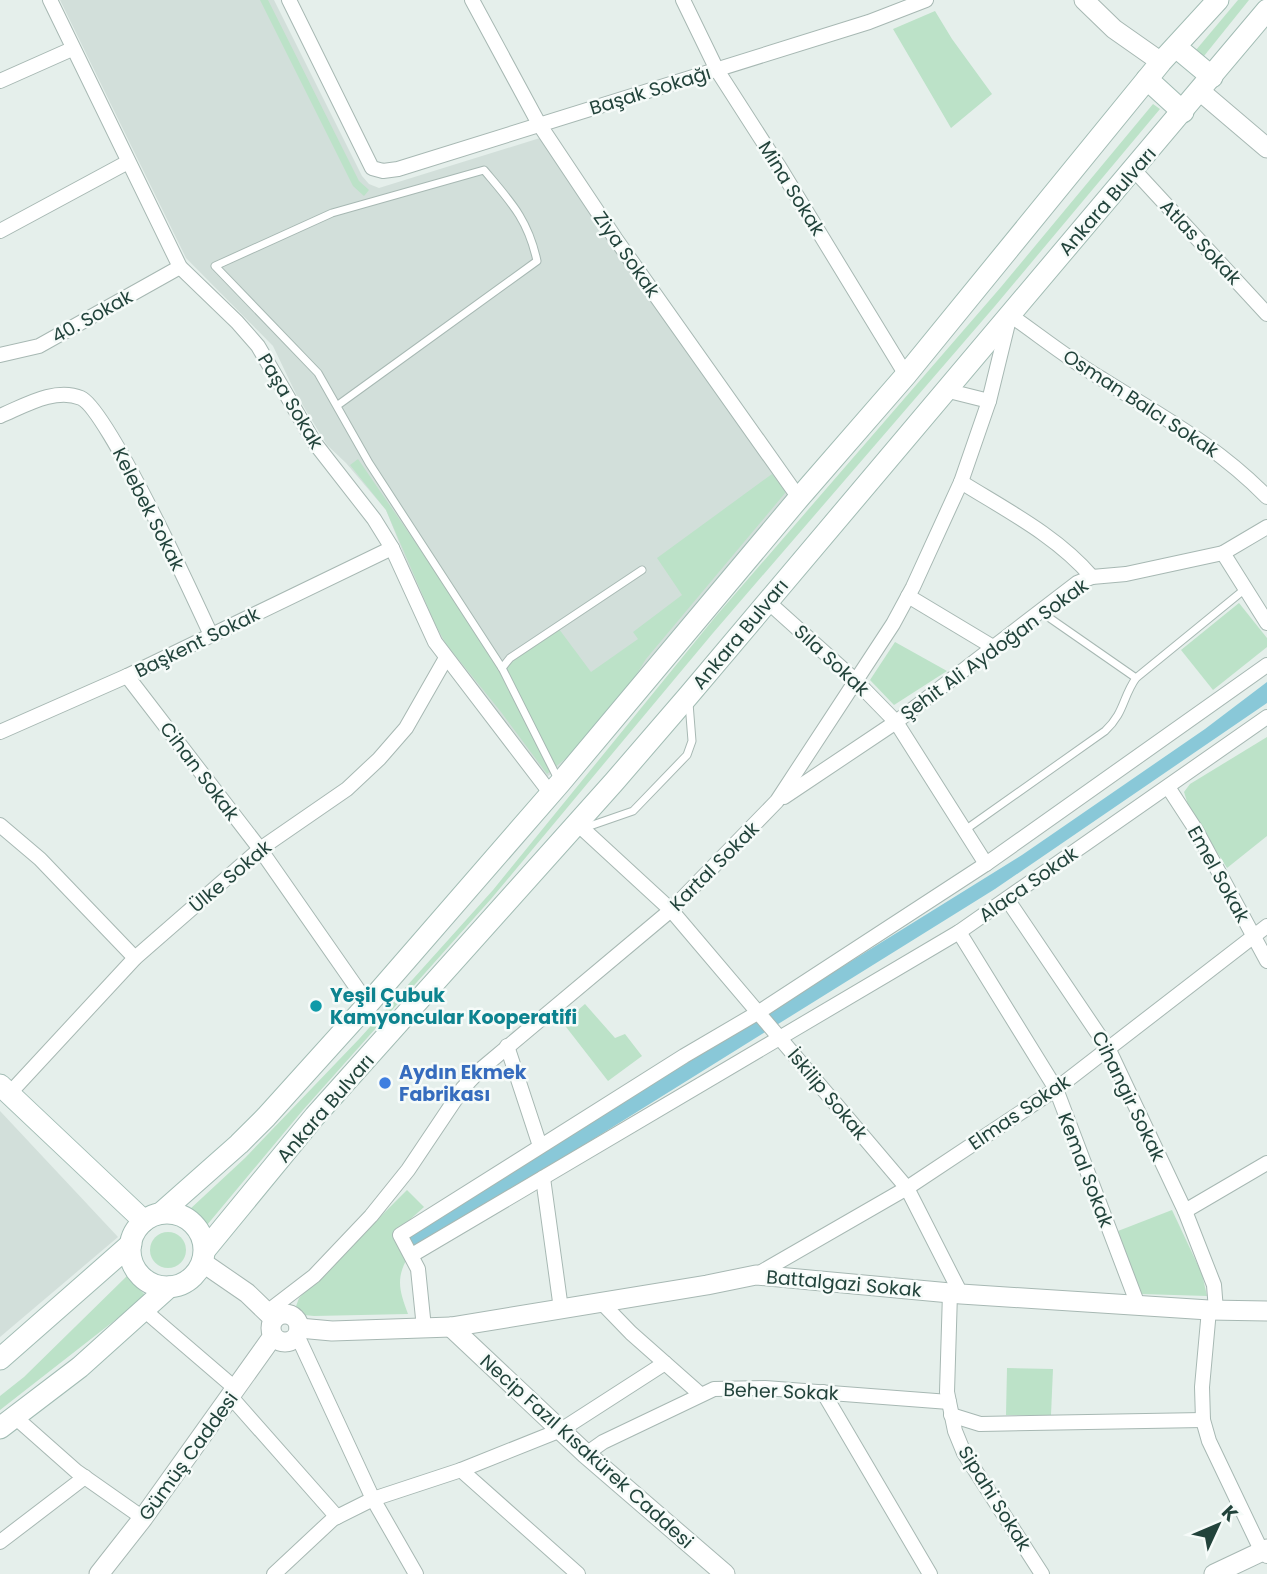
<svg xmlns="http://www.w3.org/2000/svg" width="1267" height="1574" font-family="Poppins,sans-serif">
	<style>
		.built { fill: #d2dfda }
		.green { fill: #bce2c8 }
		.water { fill: #89c8d8 }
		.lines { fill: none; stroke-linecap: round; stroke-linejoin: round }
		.service-casing { stroke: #a7b8b3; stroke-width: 9 }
		.minor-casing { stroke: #a7b8b3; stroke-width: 16 }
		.tertiary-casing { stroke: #a7b8b3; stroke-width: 21 }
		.secondary-casing { stroke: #a2bcb4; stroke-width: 23 }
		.service { stroke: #fff; stroke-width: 7 }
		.minor { stroke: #fff; stroke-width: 14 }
		.tertiary { stroke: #fff; stroke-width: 19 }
		.secondary { stroke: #fff; stroke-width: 21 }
		.culture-dot { fill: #0f9aa8; stroke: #f6fbf9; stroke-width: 2.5 }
		.shop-dot { fill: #3f7fe0; stroke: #f6fbf9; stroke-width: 2.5 }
		.labels { text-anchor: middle; stroke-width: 5; stroke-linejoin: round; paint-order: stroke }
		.street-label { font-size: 19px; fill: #22433b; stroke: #f6fbf9 }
		.culture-label { font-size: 19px; font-weight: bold; fill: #0d838f; stroke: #f6fbf9; text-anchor: start }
		.shop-label { font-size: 19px; font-weight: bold; fill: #366cbe; stroke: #f6fbf9; text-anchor: start }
	</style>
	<rect width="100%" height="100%" fill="#e5efeb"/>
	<g class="built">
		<polygon points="60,0 274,0 362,176 369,184 379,188 540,138 791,493 651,657 623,700 590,740 547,777 444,644 432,624 386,510 346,463 327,445 296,394 273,346 186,258"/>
		<polygon points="0,1111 118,1237 0,1337"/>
	</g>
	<g class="green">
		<polygon points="260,0 268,0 359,181 369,190 364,196 353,186"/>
		<polygon points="1238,0 1249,0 1204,56 1196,50"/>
		<polygon points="935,11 952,39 992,94 951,128 893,29"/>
		<polygon points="1153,104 1160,109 995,306 713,633 491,899 303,1110 207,1225 189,1210 245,1158 360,1038 493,890 716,616 1001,287"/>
		<polygon points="358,459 501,667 559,629 591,672 638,639 633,632 682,595 657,558 772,474 786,492 646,659 618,704 583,744 547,774 501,712 446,644 435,624 386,510 350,465"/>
		<polygon points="1239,603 1267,638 1267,647 1213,690 1181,650"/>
		<polygon points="895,642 947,671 894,705 870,680"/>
		<polygon points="1267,737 1267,836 1227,868 1189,808 1184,792 1190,784"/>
		<polygon points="585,1004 615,1038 625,1034 642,1056 608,1081 563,1023"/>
		<path d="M407,1190L424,1207L395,1233L408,1257C395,1279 400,1292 408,1314L314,1316L304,1315L295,1309L299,1298Z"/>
		<polygon points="1172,1210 1202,1274 1207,1296 1141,1294 1118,1231"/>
		<circle cx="168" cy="1250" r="18"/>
		<polygon points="127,1276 146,1296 0,1410 0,1396 24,1377"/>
		<polygon points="1007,1368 1053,1369 1051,1415 1006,1415"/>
	</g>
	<polygon class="water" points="1267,682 1267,703 995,889 412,1252 405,1238 1022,855 1205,729"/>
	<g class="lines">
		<g class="service-casing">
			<g id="service">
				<path d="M338,405L537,261C528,219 510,201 484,170L332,213L215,266L318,373L369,463L502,668L558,779"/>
				<polyline points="1041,612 1136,678"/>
				<polyline points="502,668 510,658 642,570"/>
				<polyline points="584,828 633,811 687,755 692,741 689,703"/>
				<path d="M965,830L1105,731C1125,712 1122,698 1136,678L1245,589"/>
			</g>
		</g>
		<g class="minor-casing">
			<g id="minor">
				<polyline points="50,0 180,267 237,322 258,346 314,442 374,519 392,548 435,642 551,794"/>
				<polyline points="289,0 372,168 383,171 398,169 869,22 926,0"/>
				<polyline points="472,0 539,124 615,238 799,498"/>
				<polyline points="683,0 717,70 778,165 906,375"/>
				<polyline points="0,81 72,49"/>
				<polyline points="1134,170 1267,314"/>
				<polyline points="0,231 128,162"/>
				<polyline points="0,355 39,346 180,267"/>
				<polyline points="945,390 989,401"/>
				<path d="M0,416C24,406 55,387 81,398C107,409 194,598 211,635"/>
				<path d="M961,482C1006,510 1057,536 1092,577"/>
				<polyline points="1223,553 1267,623"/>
				<polyline points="908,596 993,647"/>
				<polyline points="767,601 856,681 896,722 986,864"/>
				<polyline points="127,676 260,849 368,1004"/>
				<polyline points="0,732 127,676 392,548"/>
				<polyline points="1168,787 1196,830 1267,961"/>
				<polyline points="784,797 896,722 1077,583 1092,577 1126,574 1223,553 1267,527"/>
				<polyline points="0,825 40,859 135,958"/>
				<polyline points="583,829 671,910 907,1188 961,1294"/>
				<polyline points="1007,899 1109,1050 1185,1211 1214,1285 1216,1310"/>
				<polyline points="959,932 1056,1089 1138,1305"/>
				<polyline points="507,1046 540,1146"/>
				<polyline points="9,1094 135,958 260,849 347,789 379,759 406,728 446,658"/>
				<polyline points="543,1178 561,1309"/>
				<polyline points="1185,1211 1267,1163"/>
				<polyline points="412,1255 959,932 1267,717"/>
				<polyline points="756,1275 907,1188 1056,1089 1267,926"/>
				<polyline points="950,1293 947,1392 955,1431 964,1453 1042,1574"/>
				<polyline points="601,1302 631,1333 700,1394"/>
				<polyline points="144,1310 236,1389"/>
				<polyline points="1209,1310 1202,1387 1203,1420 1209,1441 1262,1552 1267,1556"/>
				<path d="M267,1312L314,1276L371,1216L408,1170L463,1088L480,1070L671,910L777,801L893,624L913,587L961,482L989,401L1010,315C1040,336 1070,360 1102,379C1162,417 1216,445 1267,497"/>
				<polyline points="424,1328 418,1269 400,1235 684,1056 759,1012 986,864 1267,665"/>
				<polyline points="297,1335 373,1499 416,1574"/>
				<polyline points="823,1392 930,1574"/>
				<polyline points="231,1397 337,1517"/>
				<polyline points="951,1415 980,1424 1203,1420"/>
				<polyline points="15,1417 76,1471 143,1518"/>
				<polyline points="586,1454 603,1442 714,1389 765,1388 949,1402"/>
				<polyline points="461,1470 578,1574"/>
				<polyline points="0,1542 85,1477"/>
				<polyline points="274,1574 333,1519 373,1499 461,1470 561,1430 665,1363"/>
			</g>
		</g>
		<g class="tertiary-casing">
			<g id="tertiary">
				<polyline points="1084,0 1114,29 1161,62"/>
				<polyline points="1200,91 1267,148"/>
				<polyline points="202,1262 247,1293 274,1319"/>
				<circle cx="285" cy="1328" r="14"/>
				<polyline points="451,1327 586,1454 725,1574"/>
				<polyline points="299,1328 332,1331 451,1327 707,1285 756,1275 961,1294 1209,1310 1267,1311"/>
				<polyline points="99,1574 143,1518 273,1336"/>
				<polyline points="1214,1574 1267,1549"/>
			</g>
		</g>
		<g class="secondary-casing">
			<g id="secondary">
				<polyline points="1176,47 1212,77"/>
				<polyline points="1147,79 1183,112"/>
				<polyline points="0,1085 144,1221"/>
				<polyline points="161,1213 239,1144 266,1117 368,1004 560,783 799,498 906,375 1161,62 1218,0"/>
				<circle cx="167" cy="1250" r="37"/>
				<polyline points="205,1250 315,1116 614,782 689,695 1267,10"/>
				<polyline points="0,1359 131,1244"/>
				<polyline points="0,1428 80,1367 169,1287"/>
			</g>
		</g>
		<use href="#service" class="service"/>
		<use href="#minor" class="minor"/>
		<use href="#tertiary" class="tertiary"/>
		<use href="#secondary" class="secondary"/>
	</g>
	<circle class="culture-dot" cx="316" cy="1006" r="7"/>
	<circle class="shop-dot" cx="385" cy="1083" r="7"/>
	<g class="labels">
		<g class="street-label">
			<text transform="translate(650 90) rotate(-17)" y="7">Başak Sokağı</text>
			<text transform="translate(792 188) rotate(58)" y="7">Mina Sokak</text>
			<text transform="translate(1107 201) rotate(-49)" y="7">Ankara Bulvarı</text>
			<text transform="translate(1201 242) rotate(47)" y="7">Atlas Sokak</text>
			<text transform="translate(627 254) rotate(55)" y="7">Ziya Sokak</text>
			<text transform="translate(92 316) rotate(-29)" y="7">40. Sokak</text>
			<text transform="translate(291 401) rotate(59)" y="7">Paşa Sokak</text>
			<text transform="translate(1141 403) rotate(33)" y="7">Osman Balcı Sokak</text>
			<text transform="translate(149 509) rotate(63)" y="7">Kelebek Sokak</text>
			<text transform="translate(740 634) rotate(-50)" y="7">Ankara Bulvarı</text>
			<text transform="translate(197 642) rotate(-26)" y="7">Başkent Sokak</text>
			<text transform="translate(994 649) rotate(-36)" y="7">Şehit Ali Aydoğan Sokak</text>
			<text transform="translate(832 660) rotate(43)" y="7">Sıla Sokak</text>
			<text transform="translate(200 771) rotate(53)" y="7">Cihan Sokak</text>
			<text transform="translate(714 866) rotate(-45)" y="7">Kartal Sokak</text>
			<text transform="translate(1219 874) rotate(61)" y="7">Emel Sokak</text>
			<text transform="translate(230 876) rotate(-40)" y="7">Ülke Sokak</text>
			<text transform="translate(1028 884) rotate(-35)" y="7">Alaca Sokak</text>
			<text transform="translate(828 1094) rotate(50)" y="7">İskilip Sokak</text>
			<text transform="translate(1129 1096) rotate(64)" y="7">Cihangir Sokak</text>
			<text transform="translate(325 1108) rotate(-49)" y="7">Ankara Bulvarı</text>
			<text transform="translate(1019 1112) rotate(-34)" y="7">Elmas Sokak</text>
			<text transform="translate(1086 1170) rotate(69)" y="7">Kemal Sokak</text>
			<text transform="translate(844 1283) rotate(5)" y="7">Battalgazi Sokak</text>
			<text transform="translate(781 1391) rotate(2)" y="7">Beher Sokak</text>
			<text transform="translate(587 1451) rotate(42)" y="7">Necip Fazıl Kısakürek Caddesi</text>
			<text transform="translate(188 1456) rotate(-54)" y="7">Gümüş Caddesi</text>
			<text transform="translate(995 1498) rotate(58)" y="7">Sipahi Sokak</text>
		</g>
		<g class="culture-label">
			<text x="330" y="1002">Yeşil Çubuk<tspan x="330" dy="22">Kamyoncular Kooperatifi</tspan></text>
		</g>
		<g class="shop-label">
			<text x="399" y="1079">Aydın Ekmek<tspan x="399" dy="22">Fabrikası</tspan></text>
		</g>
	</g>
	<g transform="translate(1218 1525) rotate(46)" stroke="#f6fbf9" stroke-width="5" paint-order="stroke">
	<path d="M0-5L12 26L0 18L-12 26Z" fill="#22433b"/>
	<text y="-10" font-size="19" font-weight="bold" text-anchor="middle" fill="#22433b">K</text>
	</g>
</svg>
